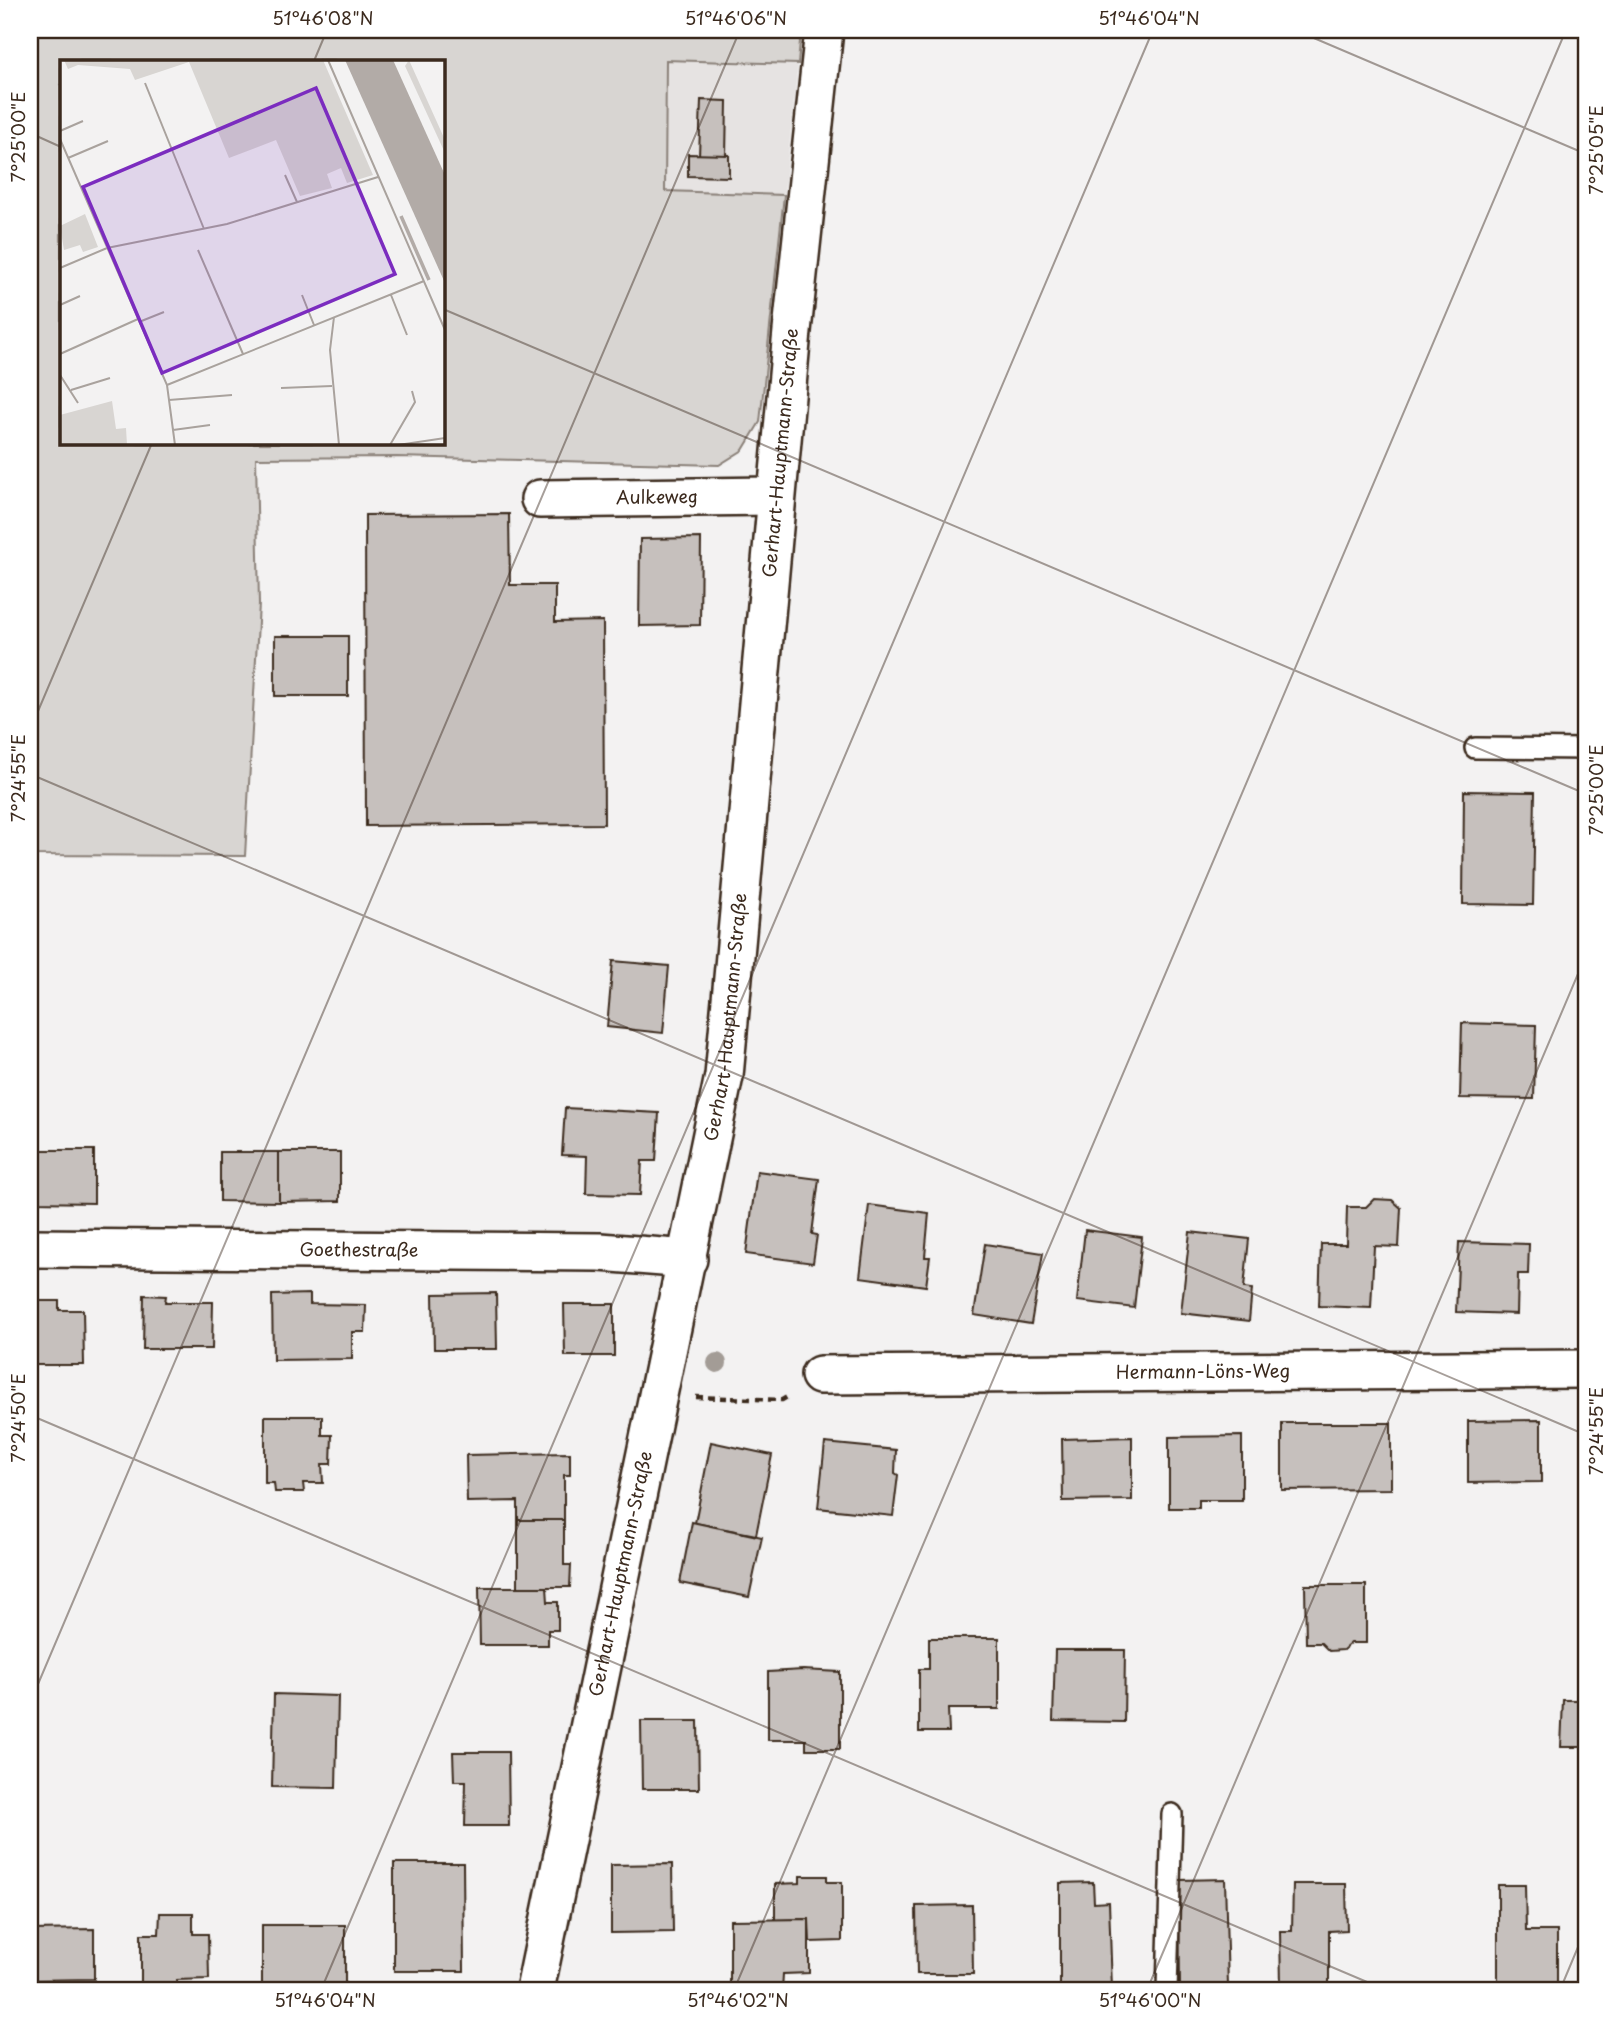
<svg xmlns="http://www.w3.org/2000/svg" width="1616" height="2020" font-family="'Playpen Sans',sans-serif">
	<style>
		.built { fill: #e6e3e2 }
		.green { fill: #d8d5d2; stroke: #8a8078; stroke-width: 2; fill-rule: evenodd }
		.building { fill: #c6c0bd; stroke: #3b2a1e; stroke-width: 2 }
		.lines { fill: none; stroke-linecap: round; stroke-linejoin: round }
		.service-casing { stroke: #3b2a1e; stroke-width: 24 }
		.minor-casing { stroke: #3b2a1e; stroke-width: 42 }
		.path { stroke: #3b2a1e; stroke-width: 4.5; stroke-dasharray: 7 5; stroke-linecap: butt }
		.service { stroke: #fff; stroke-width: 19 }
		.minor { stroke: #fff; stroke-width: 37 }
		.tree { fill: #a39c96 }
		.ticks { fill: none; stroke: #3b2a1e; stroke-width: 2; stroke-opacity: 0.45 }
		.labels { text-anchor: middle; stroke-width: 5; stroke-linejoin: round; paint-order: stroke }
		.street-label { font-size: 18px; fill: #3b2a1e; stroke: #fff }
		.inset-river { fill: none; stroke: #b2aba7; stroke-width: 3.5 }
		.inset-road { fill: none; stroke: #a9a29d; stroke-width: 2 }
		.view { fill: #7b2cbf; fill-opacity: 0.15; stroke: #7b2cbf; stroke-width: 3.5 }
		.inset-edge { fill: none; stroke: #3b2a1e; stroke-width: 3.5 }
		.neatline { fill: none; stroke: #3b2a1e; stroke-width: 2.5 }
		.ticks-label { font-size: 18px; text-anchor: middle; fill: #3b2a1e }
	</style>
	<rect width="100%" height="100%" fill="#f3f2f2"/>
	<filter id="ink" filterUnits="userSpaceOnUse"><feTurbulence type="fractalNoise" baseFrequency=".0143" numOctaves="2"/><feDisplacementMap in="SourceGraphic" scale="14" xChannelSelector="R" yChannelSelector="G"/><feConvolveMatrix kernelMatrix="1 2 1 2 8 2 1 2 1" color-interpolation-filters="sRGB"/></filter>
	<g filter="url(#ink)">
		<polygon class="built" points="666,60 798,64 784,195 664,191"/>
		<path class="green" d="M30,30H801L798,64L666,60L665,191L784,195L760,422L743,450L719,465L397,457L256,458L259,604L245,856L30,855ZM61,61H443V443H61Z"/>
		<g class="building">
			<polygon points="701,100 727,101 726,157 699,156"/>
			<polygon points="688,154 729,155 729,177 688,176"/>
			<polygon points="509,514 510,585 555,585 555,622 603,621 604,824 366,826 365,515"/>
			<polygon points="701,538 700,625 639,626 640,539"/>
			<rect x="275" y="636" width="73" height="60"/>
			<polygon points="1464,791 1535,792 1533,905 1463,904"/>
			<polygon points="613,961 669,966 663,1033 607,1027"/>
			<polygon points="1462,1023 1536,1025 1534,1099 1460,1098"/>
			<polygon points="565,1108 659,1113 656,1161 642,1161 640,1195 586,1194 587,1156 562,1155"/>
			<polygon points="30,1123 32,1123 34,1202 30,1202"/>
			<polygon points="33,1150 94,1150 94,1203 34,1202"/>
			<polygon points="220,1152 279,1152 279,1202 220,1201"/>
			<polygon points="279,1152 340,1152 340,1201 279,1202"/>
			<polygon points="757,1171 819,1179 812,1234 817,1235 813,1263 746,1254"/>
			<polygon points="1374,1199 1392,1200 1401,1208 1399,1247 1374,1246 1371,1308 1319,1306 1321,1244 1346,1244 1347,1207 1366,1207"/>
			<polygon points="869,1205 929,1213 925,1257 930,1257 926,1286 860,1277"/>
			<polygon points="1085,1230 1142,1237 1134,1308 1077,1301"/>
			<polygon points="1190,1232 1249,1239 1244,1288 1252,1289 1249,1321 1181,1313"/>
			<polygon points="1459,1242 1529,1244 1528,1274 1518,1274 1517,1314 1456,1312"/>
			<polygon points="1582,1243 1586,1243 1586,1316 1579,1315"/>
			<polygon points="985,1244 1043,1253 1031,1324 974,1315"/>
			<polygon points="496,1293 497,1349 434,1349 433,1294"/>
			<polygon points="310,1294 310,1304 366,1305 365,1332 352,1332 352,1359 273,1360 272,1295"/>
			<polygon points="144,1295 166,1296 165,1302 213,1302 212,1349 143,1349"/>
			<polygon points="30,1301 59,1301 59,1310 83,1310 84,1365 30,1365"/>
			<polygon points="564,1304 614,1304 614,1356 565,1356"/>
			<polygon points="265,1416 322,1416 322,1435 332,1435 331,1464 322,1464 323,1483 303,1483 304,1492 275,1492 274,1483 265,1483"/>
			<polygon points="1541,1420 1541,1482 1468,1483 1468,1421"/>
			<polygon points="1282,1423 1391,1423 1391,1489 1282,1490"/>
			<polygon points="1242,1436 1242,1500 1199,1500 1199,1508 1169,1508 1169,1437"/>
			<polygon points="1132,1437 1132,1500 1063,1501 1062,1439"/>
			<polygon points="711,1442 772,1455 756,1535 695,1523"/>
			<polygon points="825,1443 896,1450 895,1473 898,1475 893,1516 818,1508"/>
			<polygon points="570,1453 570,1475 564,1475 564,1520 518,1520 518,1501 467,1502 466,1455"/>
			<polygon points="518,1520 564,1520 564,1565 571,1565 570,1587 518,1587"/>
			<polygon points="692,1522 762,1537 749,1597 680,1583"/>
			<polygon points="1305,1585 1366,1585 1366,1643 1351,1643 1343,1650 1329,1651 1321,1643 1306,1643"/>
			<polygon points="479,1587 547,1587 548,1602 558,1602 558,1630 548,1630 548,1645 480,1645"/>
			<polygon points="929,1638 999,1638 999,1709 948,1709 949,1732 919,1732 919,1669 929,1669"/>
			<polygon points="1055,1650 1125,1650 1124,1722 1053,1721"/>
			<polygon points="803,1670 840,1672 840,1749 806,1749 806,1740 768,1740 768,1672"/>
			<polygon points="274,1694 338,1696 336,1788 272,1787"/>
			<polygon points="1563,1700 1586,1700 1586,1755 1583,1754 1584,1747 1561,1747"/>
			<polygon points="641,1721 698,1721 699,1789 642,1789"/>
			<polygon points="453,1752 508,1752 509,1826 465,1826 466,1781 454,1781"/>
			<polygon points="394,1863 463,1863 464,1971 394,1971"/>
			<polygon points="672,1864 673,1932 611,1933 611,1865"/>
			<polygon points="800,1876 827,1876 827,1882 842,1882 842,1941 810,1942 809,1919 775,1920 775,1884 800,1883"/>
			<polygon points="1225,1879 1228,1987 1180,1988 1179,1880"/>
			<polygon points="1093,1882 1094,1903 1109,1902 1112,1989 1060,1989 1060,1883"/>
			<polygon points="1293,1884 1346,1884 1347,1930 1329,1931 1329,1985 1281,1986 1280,1931 1292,1931"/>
			<polygon points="1498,1885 1525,1885 1526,1931 1557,1931 1557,1983 1498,1984"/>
			<polygon points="972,1905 973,1974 917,1974 916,1906"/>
			<polygon points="160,1913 193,1913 193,1934 208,1934 209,1979 177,1980 177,1987 141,1987 141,1934 159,1934"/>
			<polygon points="809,1919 809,1973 783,1974 782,1990 730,1990 730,1920"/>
			<rect x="262" y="1925" width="83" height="65"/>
			<polygon points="94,1929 94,1979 30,1980 30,1930"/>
		</g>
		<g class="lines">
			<g class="service-casing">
				<g id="service">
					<polyline points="1475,748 1586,749"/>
					<polyline points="1167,1990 1172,1814"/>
				</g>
			</g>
			<g class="minor-casing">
				<g id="minor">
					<path id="s1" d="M540,499L776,496"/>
					<path id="s2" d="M30,1248L600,1252L688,1259"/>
					<path id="s3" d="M820,1375L1586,1369"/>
					<path id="s4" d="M535,1990L724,1076L792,331L824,30"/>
				</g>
			</g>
			<polyline class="path" points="696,1397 782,1400 787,1397"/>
			<use href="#service" class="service"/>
			<use href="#minor" class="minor"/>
		</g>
		<circle class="tree" cx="717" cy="1363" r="10"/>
	</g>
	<path class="ticks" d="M1295,30L1586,154M314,61L327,30M30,133L61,147M443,309L1586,794M30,730L152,443M30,774L1586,1435M30,1415L1386,1990M30,1703L740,30M321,1990L1153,30M734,1990L1566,30M1147,1990L1586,955M1560,1990L1586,1928"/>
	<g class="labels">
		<g class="street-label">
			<text dy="6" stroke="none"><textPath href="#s4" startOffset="1559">Gerhart-Hauptmann-Straße</textPath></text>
			<text dy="6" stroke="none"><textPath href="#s1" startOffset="117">Aulkeweg</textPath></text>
			<text dy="6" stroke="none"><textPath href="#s4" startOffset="992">Gerhart-Hauptmann-Straße</textPath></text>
			<text dy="6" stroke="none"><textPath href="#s2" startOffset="329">Goethestraße</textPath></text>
			<text dy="6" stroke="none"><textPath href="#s3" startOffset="383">Hermann-Löns-Weg</textPath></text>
			<text dy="6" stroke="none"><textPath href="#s4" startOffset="425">Gerhart-Hauptmann-Straße</textPath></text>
		</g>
	</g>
	<g transform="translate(60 60)">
		<rect width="385" height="385" fill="#f3f2f2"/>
		<path d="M4,0H263L313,115L287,123L281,108L267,114L272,128L240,136L216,80L169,98L129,2L75,20L70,9L18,5L8,9ZM349,0L385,80V93L345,6ZM25,154L38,187L23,192L20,185L4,190L0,166ZM52,341L56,369L66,368L67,385H0V355Z" fill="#d8d5d2"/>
		<path d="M285,0H333L385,115V223Z" fill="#b2aba7"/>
		<path class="inset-river" d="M341,156L369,220"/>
		<path class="inset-road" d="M268,0L385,270M85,23L144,169M0,71L23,61M0,79L107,325L115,385M8,98L48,81M225,115L237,142M138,190L183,294M0,208L47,188L167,164L318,117M242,235L254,265M331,235L347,275M0,245L20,236M274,257L270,290L279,385M79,262L104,252M0,294L78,259M0,315L18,343M107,325L364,221M221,328L272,326M11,330L50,318M109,340L172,335M113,370L150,365M330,385L355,342L352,331M338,385L385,378"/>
		<path class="view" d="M256,28L335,214L102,313L23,127Z"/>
		<rect width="385" height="385" class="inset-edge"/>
	</g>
	<rect width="1616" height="2020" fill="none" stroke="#fff" stroke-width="77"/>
	<rect x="38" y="38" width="1540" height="1944" class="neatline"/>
	<g class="ticks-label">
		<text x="323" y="25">51°46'08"N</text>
		<text x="736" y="25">51°46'06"N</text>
		<text x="1149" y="25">51°46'04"N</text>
		<text transform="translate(19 137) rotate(-90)" y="6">7°25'00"E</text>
		<text transform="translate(1597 150) rotate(-90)" y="6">7°25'05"E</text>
		<text transform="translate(19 778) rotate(-90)" y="6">7°24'55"E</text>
		<text transform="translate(1597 790) rotate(-90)" y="6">7°25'00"E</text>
		<text transform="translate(19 1418) rotate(-90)" y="6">7°24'50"E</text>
		<text transform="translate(1597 1431) rotate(-90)" y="6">7°24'55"E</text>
		<text x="325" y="2007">51°46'04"N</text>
		<text x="738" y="2007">51°46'02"N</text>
		<text x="1150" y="2007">51°46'00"N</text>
	</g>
</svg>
